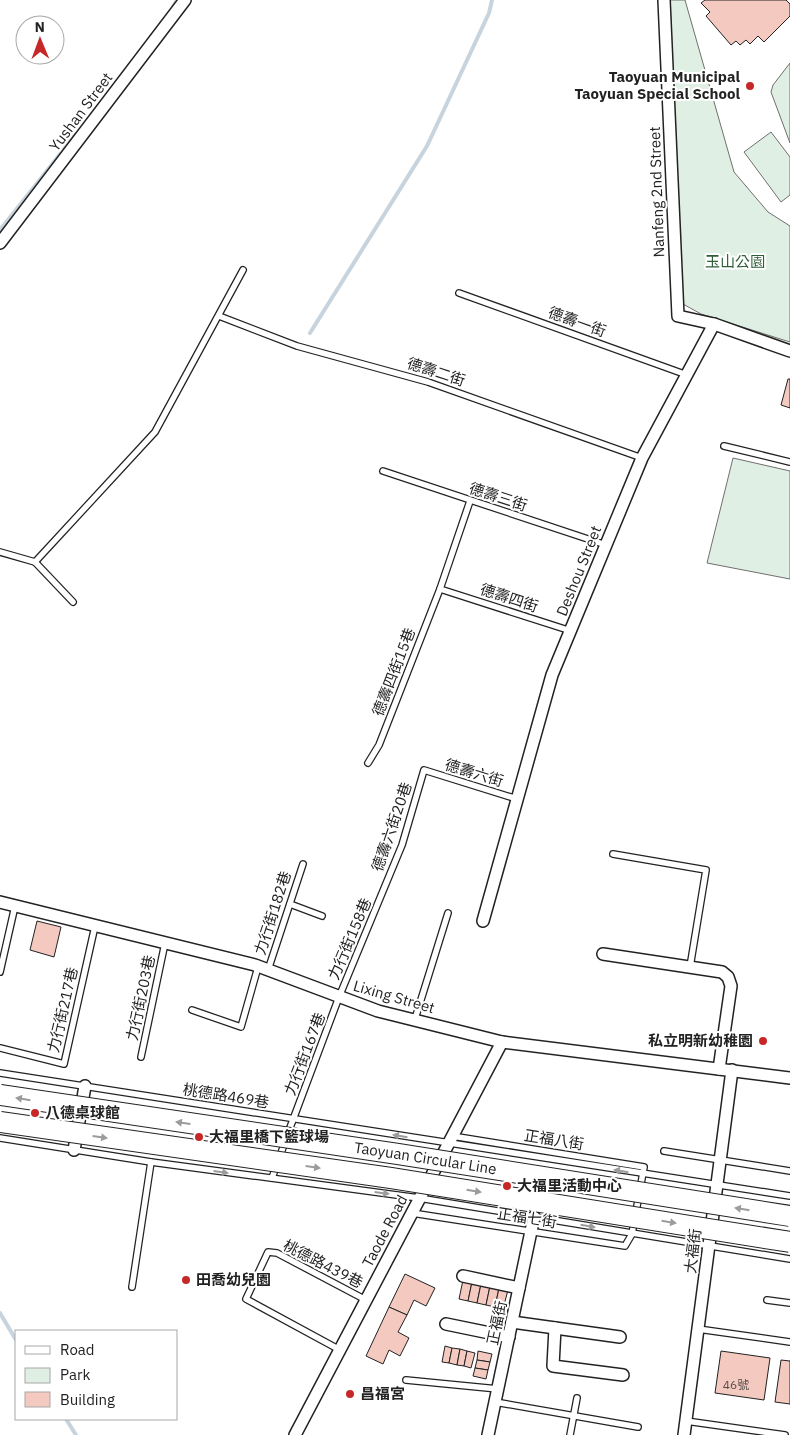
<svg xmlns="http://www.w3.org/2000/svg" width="790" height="1435" font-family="'IBM Plex Sans','Noto Sans TC',sans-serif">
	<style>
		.green { fill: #e0efe3; stroke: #6f6f6f }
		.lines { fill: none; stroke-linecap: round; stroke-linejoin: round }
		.stream { stroke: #c7d3dd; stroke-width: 4 }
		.building { fill: #f3c9c0; stroke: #222 }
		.lane-casing { stroke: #222; stroke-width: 8 }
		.street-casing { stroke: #222; stroke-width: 14 }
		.lane { stroke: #fff; stroke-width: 5.5 }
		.street { stroke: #fff; stroke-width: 11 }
		.highway-bridge-casing { stroke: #222; stroke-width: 22; stroke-linecap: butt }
		.highway-bridge { stroke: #fff; stroke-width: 20 }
		.oneway { fill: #9c9c9c }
		.poi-dot { fill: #c62828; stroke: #fff; stroke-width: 2 }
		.labels { text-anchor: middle; stroke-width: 4; stroke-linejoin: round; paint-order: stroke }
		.number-label { font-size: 12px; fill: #564c4a }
		.poi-label { font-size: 15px; font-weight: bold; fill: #222; stroke: #fff; text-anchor: start }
		.street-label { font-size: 15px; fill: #222; stroke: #fff }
		.park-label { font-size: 15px; fill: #2f5e38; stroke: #fff }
	</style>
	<rect width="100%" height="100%" fill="#fff"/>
	<g class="green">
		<polygon points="670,0 685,0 734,172 768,212 790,226 790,342 701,314 683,304"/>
		<polygon points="790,63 790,143 771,92 773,85"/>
		<polygon points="771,132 790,157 790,195 781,202 744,152"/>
		<polygon points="733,458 790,471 790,579 707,563"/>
	</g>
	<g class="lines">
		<g class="stream">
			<polyline points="173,7 177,0"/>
			<polyline points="0,230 76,134"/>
			<polyline points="310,333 427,146 489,13 492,0"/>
			<polyline points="0,1313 16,1340"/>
			<polyline points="66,1419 76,1435"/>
		</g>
	</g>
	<g class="building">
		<polygon points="705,0 786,0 790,4 790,16 764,42 758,36 750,44 746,40 740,45 736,41 731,45 706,16 710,12 701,3"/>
		<polygon points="788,379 790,379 790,408 781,405"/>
		<polygon points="37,921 61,927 54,957 30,950"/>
		<polygon points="405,1274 435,1288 426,1306 414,1300 407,1315 389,1307"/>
		<polygon points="463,1280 472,1282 468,1301 459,1299"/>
		<polygon points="472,1282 481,1284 477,1303 468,1301"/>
		<polygon points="481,1284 490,1286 486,1305 477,1303"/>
		<polygon points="490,1286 499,1288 495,1307 486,1305"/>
		<polygon points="499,1288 508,1290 503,1309 495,1307"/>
		<polygon points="389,1307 407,1315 398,1332 409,1338 400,1356 389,1350 383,1364 366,1356"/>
		<polygon points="445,1346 452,1348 449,1363 442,1362"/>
		<polygon points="452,1348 460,1349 457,1365 449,1363"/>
		<polygon points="460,1349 467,1351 464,1366 457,1365"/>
		<polygon points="467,1351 475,1353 471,1368 464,1366"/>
		<polygon points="478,1351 492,1354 490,1362 477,1360"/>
		<polygon points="721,1351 770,1358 764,1400 715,1393"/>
		<polygon points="477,1360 490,1362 488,1370 475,1368"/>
		<polygon points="781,1360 790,1361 790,1404 775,1402"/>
		<polygon points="475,1368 488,1370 486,1379 473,1376"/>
	</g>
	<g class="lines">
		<g class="lane-casing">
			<g id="lane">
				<polyline points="459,293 687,375"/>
				<polyline points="219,316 297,346 428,382 642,458"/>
				<polyline points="724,446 790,462"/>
				<polyline points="383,471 606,545"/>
				<polyline points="0,552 35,562 155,432 243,270"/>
				<polyline points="35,562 73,602"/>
				<polyline points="440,589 571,631"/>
				<polyline points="368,763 379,745 440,589 470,501"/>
				<polyline points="613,854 706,870 690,967"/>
				<polyline points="290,904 322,916"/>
				<polyline points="268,970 303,864"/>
				<polyline points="0,972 15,906"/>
				<polyline points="192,1010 241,1027 258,967"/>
				<polyline points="415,1019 448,913"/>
				<polyline points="0,1048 64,1064 95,926"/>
				<polyline points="141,1057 165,943"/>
				<polyline points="0,1073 790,1196"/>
				<polyline points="288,1133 339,997 402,845 424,770 517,799"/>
				<polyline points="0,1138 151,1162 419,1198 790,1259"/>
				<polyline points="664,1151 790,1171"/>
				<polyline points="272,1178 285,1142"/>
				<polyline points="412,1213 625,1246 632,1234 644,1167 452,1136"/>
				<polyline points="132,1287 151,1162"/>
				<polyline points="767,1300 790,1303"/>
				<polyline points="698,1329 790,1342"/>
				<polyline points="340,1350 246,1299 268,1252 277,1253 366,1300"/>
				<polyline points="406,1380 498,1389"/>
				<polyline points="495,1402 638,1427"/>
				<polyline points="686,1421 785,1435"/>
				<polyline points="570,1435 577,1398"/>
			</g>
		</g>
		<g class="street-casing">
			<g id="street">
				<polyline points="664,0 678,316 714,324 790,351"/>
				<polyline points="0,243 185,0"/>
				<polyline points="0,902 255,965 378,1011 502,1042 790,1078"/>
				<polyline points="483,921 552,675 642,458 714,324"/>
				<polyline points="603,954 722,972 728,977 731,986 719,1069"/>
				<polyline points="74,1150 85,1086"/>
				<polyline points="463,1276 519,1288"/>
				<polyline points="512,1322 620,1337"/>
				<polyline points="446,1324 509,1337"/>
				<polyline points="555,1328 553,1366 623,1375"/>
				<polyline points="295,1435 502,1042"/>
				<polyline points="488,1435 534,1217"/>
				<polyline points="684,1435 732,1070"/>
			</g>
		</g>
		<use href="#lane" class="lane"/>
		<use href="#street" class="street"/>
		<g class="highway-bridge-casing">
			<g id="highway-bridge">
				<path id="s1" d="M0,1095L398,1154L790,1216"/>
				<polyline points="0,1122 391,1178 790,1242"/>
			</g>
		</g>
		<use href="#highway-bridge" class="highway-bridge"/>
	</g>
	<defs><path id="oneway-solid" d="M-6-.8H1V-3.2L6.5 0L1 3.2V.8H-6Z" transform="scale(1.25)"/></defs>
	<g class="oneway">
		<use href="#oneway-solid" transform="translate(23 1099) rotate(-171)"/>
		<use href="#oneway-solid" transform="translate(183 1123) rotate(-172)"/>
		<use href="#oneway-solid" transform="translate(400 1136) rotate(-171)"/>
		<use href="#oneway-solid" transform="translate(100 1137) rotate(8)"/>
		<use href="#oneway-solid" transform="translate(313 1167) rotate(8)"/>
		<use href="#oneway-solid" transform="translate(621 1171) rotate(-171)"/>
		<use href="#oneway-solid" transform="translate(221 1172) rotate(8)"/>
		<use href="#oneway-solid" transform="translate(474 1191) rotate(9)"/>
		<use href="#oneway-solid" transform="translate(382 1193) rotate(7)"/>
		<use href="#oneway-solid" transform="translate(742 1209) rotate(-171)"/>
		<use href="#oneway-solid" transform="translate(669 1222) rotate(9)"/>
		<use href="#oneway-solid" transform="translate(588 1226) rotate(10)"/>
	</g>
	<g class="poi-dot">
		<circle cx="750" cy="86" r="5"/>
		<circle cx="763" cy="1041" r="5"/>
		<circle cx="35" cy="1113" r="5"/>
		<circle cx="199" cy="1137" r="5"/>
		<circle cx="507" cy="1186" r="5"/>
		<circle cx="186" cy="1280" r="5"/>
		<circle cx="350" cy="1394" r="5"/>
	</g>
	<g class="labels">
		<g class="number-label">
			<text x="736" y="1389">46號</text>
		</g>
		<g class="poi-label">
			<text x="740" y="82" text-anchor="end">Taoyuan Municipal<tspan x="740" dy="17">Taoyuan Special School</tspan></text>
			<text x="753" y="1046" text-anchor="end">私立明新幼稚園</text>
			<text x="45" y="1118">八德桌球館</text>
			<text x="209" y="1142">大福里橋下籃球場</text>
			<text x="517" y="1191">大福里活動中心</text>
			<text x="196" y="1285">田喬幼兒園</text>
			<text x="360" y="1399">昌福宮</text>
		</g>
		<g class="street-label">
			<text transform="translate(81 112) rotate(-53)" y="5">Yushan Street</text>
			<text transform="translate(657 192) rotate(-92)" y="5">Nanfeng 2nd Street</text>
			<text transform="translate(577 322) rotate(20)" y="5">德壽一街</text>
			<text transform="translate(436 372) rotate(18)" y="5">德壽二街</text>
			<text transform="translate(498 497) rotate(18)" y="5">德壽三街</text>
			<text transform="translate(579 571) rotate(-68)" y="5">Deshou Street</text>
			<text transform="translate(509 598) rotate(18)" y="5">德壽四街</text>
			<text transform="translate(394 672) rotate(-69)" y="5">德壽四街15巷</text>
			<text transform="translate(474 773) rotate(17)" y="5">德壽六街</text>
			<text transform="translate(392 827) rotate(-71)" y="5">德壽六街20巷</text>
			<text transform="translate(273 913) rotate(-72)" y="5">力行街182巷</text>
			<text transform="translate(350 939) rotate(-67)" y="5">力行街158巷</text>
			<text transform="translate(394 997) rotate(16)" y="5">Lixing Street</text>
			<text transform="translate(141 998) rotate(-78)" y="5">力行街203巷</text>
			<text transform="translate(63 1010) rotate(-77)" y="5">力行街217巷</text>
			<text transform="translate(305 1054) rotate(-69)" y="5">力行街167巷</text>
			<text transform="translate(226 1096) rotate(9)" y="5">桃德路469巷</text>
			<text transform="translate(554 1140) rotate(9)" y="5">正福八街</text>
			<text dy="5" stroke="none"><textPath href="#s1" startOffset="430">Taoyuan Circular Line</textPath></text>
			<text transform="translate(527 1218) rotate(9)" y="5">正福七街</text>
			<text transform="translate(385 1231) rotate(-62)" y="5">Taode Road</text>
			<text transform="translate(693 1251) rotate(-83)" y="5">大福街</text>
			<text transform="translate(323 1264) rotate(27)" y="5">桃德路439巷</text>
			<text transform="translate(497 1323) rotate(-78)" y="5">正福街</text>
		</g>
		<g class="park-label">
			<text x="735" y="267">玉山公園</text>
		</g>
	</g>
	<rect x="15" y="1330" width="162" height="90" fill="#ffffff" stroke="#a7a7a7"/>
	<rect x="25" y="1346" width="25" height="8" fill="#ffffff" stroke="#a7a7a7"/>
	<text x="60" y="1355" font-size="15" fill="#222222">Road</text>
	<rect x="25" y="1368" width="25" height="15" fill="#e0efe3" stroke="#a7a7a7"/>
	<text x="60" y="1380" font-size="15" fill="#222222">Park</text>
	<rect x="25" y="1392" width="25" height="15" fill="#f3c9c0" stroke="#a7a7a7"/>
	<text x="60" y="1405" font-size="15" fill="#222222">Building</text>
	<g transform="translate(40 40) rotate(359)"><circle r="24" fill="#ffffff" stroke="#a7a7a7"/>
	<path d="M0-4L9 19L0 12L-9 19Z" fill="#c62828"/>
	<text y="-8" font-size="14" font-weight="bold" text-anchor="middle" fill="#222222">N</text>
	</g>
</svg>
